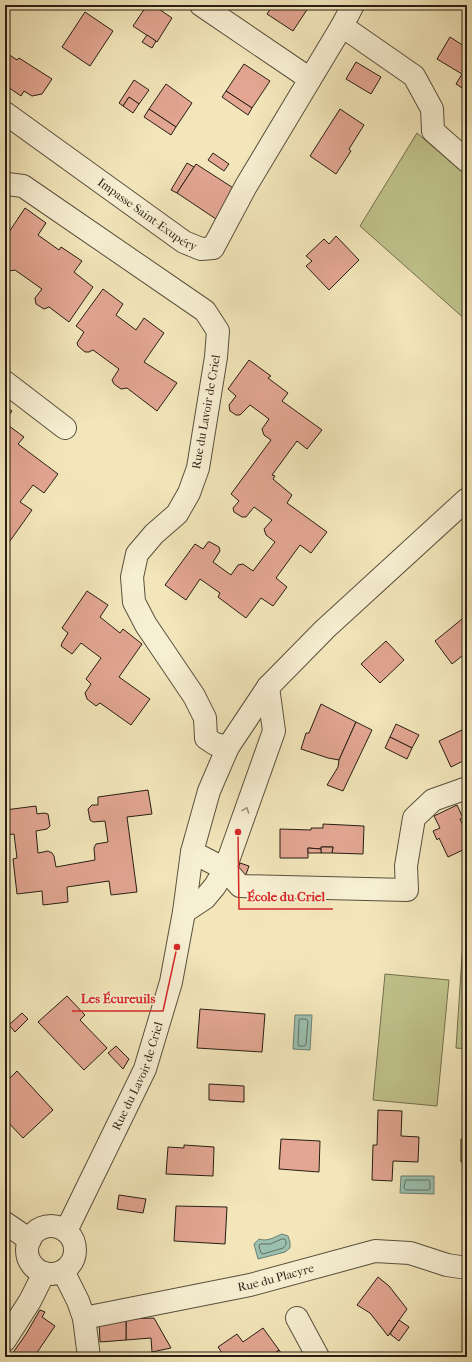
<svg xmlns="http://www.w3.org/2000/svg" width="472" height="1362" font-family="'IM FELL French Canon',serif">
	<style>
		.green { fill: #c0c38c; stroke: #747050 }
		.water { fill: #9bc0b0; stroke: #6d7f71 }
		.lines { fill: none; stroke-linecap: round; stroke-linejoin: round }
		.shore { stroke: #626f62; stroke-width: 1 }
		.building { fill: #e2a692; stroke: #281e13 }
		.minor-casing { stroke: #5a503d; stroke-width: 24 }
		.minor { stroke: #f7efd2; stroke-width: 22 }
		.oneway { stroke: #9a917c }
		.labels { text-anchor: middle; stroke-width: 3; stroke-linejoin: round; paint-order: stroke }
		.street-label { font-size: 12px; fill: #281e13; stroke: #f7efd2 }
		.leader { fill: none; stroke: #d62828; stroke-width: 1.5 }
		.callout-dot { fill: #d62828; stroke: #f7efd2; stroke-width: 1.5 }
		.callout-label { font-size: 13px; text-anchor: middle; font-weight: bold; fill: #d62828; stroke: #f7efd2; stroke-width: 3; stroke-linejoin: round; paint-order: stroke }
	</style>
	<rect width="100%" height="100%" fill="#f2e6ba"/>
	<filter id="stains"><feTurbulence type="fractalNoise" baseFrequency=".005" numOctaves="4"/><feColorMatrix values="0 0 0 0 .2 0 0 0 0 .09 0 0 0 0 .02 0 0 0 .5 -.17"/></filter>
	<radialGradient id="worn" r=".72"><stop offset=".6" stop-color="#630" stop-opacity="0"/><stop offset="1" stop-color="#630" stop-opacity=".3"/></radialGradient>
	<g class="green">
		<polygon points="417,133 467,176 467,321 360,226"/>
		<polygon points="463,941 467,941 467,1049 456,1048"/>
		<polygon points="385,974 449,980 437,1106 373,1100"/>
	</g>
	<g class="water">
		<polygon points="295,1015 312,1015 310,1050 293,1049"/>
		<polygon points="401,1176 434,1176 434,1194 400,1193"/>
		<path d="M282,1234L288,1236L290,1242V1248L285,1252L258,1259L254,1244L259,1239C268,1242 274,1237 282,1234Z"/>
	</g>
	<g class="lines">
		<g class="shore">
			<polygon points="300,1019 306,1019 308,1021 306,1044 305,1046 299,1046 298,1044 299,1021"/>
			<polygon points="406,1180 429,1180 430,1182 430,1189 428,1190 406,1190 404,1188"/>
			<path d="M282,1239H285C287,1243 286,1246 283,1248L263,1254L261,1253L259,1246L260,1244H270Z"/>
		</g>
	</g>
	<g class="building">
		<polygon points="147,5 153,5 172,18 157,42 133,26"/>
		<polygon points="273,5 310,5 293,31 267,14"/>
		<polygon points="85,12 113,31 90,66 62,47"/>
		<polygon points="147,35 156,41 152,48 142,42"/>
		<polygon points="450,37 467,48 467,91 456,84 462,74 437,59"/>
		<polygon points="5,52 17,60 19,58 52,79 42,94 32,96 24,91 21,96 5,85"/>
		<polygon points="356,62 381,77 371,94 346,79"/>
		<polygon points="244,64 270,81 252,108 226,91"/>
		<polygon points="134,80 149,90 139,104 129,97 123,106 119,103"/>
		<polygon points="166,84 192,103 176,127 149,109"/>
		<polygon points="226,91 252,108 248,115 222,97"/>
		<polygon points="129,97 139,104 133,113 123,106"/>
		<polygon points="149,109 176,127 171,135 144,117"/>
		<polygon points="340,109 364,125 349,149 351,151 336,174 310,156"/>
		<polygon points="213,153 229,164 224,171 208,160"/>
		<polygon points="187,163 194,167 177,193 171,190"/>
		<polygon points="196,164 238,191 219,221 177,193"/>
		<polygon points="25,208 46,223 38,235 59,250 61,247 82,261 74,272 93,287 69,322 49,307 44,309 36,304 35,298 42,289 15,270 9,271 5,268 5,255 7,252 5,250 5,238"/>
		<polygon points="336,236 359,260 329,290 306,266 312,261 306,256 324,239 329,244"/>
		<polygon points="103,289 123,304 116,315 136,330 144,318 164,333 144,362 177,383 157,411 127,388 121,389 114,384 112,380 119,369 93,350 89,352 85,352 78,346 77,343 84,332 76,326"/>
		<polygon points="249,360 271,376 268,378 288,393 282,401 322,430 307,449 297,441 272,475 275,476 273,479 292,495 287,503 327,532 311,553 300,545 276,578 287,587 273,606 261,598 246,618 218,597 220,593 200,579 186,600 165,585 195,544 203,549 208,542 210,542 219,547 220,551 213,562 231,575 238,565 243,564 253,571 275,542 266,535 264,529 272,520 254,507 246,517 242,517 234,512 233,508 239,501 231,494 271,440 264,435 262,429 269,419 250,405 240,415 236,415 230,411 229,405 236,396 228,389"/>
		<polygon points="5,406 12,411 5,421"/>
		<polygon points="5,423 24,437 18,444 58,474 44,493 33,485 20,502 32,510 5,548 5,484 7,481 5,480"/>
		<polygon points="87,591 108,605 100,617 120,633 123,629 142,644 119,677 150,699 131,725 100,703 96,706 87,699 85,693 91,684 86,679 101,658 81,643 72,654 61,646 62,643 68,633 62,628"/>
		<polygon points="467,615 467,652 452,664 435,641"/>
		<polygon points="386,641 404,660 380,683 361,664"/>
		<polygon points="321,704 356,722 339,760 328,758 301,749 306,733 309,733"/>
		<polygon points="356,722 372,730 343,791 327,785 338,767 339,760"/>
		<polygon points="396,724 419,735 412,748 390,737"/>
		<polygon points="464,729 467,734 467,759 451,767 439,741"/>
		<polygon points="390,737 412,748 407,759 385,748"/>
		<polygon points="148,790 152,814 127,817 137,892 111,895 109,881 67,887 68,902 43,905 42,891 17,894 13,859 17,858 14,834 5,835 5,810 36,806 37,814 44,813 48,814 50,826 47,829 36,831 38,853 48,851 52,853 54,856 56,867 95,860 94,848 96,844 108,842 105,821 93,822 90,820 88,809 92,805 98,805 98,797"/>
		<polygon points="457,805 463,818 460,819 467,834 467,848 448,857 439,838 437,840 433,831 440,828 434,816"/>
		<polygon points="323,824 364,826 363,854 332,853 333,847 321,847 321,849 308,848 308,858 280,858 280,829 311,830 311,828 323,828"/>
		<polygon points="321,847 333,847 332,853 321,853"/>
		<polygon points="308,848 321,849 321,853 308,853"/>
		<polygon points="240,863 249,866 245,877 235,877"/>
		<polygon points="67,996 85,1015 80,1020 107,1048 84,1070 38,1022"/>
		<polygon points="200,1009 265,1014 262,1052 197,1048"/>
		<polygon points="22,1013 28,1019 15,1032 9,1025"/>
		<polygon points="116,1046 129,1059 123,1069 108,1053"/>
		<polygon points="17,1071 53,1110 23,1138 5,1119 5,1083"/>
		<polygon points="209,1084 244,1086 244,1102 209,1100"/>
		<polygon points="378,1110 402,1111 401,1136 419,1137 418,1162 393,1161 392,1181 372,1180 373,1145 377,1145"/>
		<polygon points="467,1138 467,1162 461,1162 461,1139"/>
		<polygon points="281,1139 320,1141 319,1172 279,1169"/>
		<polygon points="184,1145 214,1147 213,1176 166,1174 168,1147 184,1148"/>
		<polygon points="119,1195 146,1199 143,1213 117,1209"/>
		<polygon points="176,1206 227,1207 225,1244 174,1241"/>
		<polygon points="378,1277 389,1286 407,1309 388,1336 370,1313 357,1305"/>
		<polygon points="40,1310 45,1312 42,1317 55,1326 34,1357 10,1357 26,1334"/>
		<polygon points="154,1318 171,1348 152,1352 151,1338 126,1340 126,1319"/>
		<polygon points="126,1319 126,1340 100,1342 99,1321"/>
		<polygon points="399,1320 409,1327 399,1341 390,1334"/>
		<polygon points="263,1328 279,1350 270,1357 230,1357 228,1354 224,1356 218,1347 237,1334 243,1342"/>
		<polygon points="279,1350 284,1357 270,1357"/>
		<polygon points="467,1352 467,1357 457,1357"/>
	</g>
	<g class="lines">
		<g class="minor-casing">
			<g id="minor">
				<polyline points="201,5 310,79"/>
				<polyline points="342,26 414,76 432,109 433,131 467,161"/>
				<path id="s1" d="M5,113L184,242L201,249L213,248L246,186L342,26L353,5"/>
				<polyline points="5,185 7,184 23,186 205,311 218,331 216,357 198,468 189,493 177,514 154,534 137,554 132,577 134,602 146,625 194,696 205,718 206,738 215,744 228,747"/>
				<polyline points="5,382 65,428"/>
				<polyline points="192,852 225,869 240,886 407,890 406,866 414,818 433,800 467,788"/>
				<polyline points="184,912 205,898 215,886 225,869 274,731 268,687"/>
				<polyline points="5,1223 30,1240"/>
				<circle cx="51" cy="1250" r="24"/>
				<path id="s2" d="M66,1231L145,1069L171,982L184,912L192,852L209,791L228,747L268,687L325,629L467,499"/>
				<polyline points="63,1271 78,1301 84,1318 89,1357"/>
				<path id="s3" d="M84,1318L250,1285L375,1251L410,1253L447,1265L467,1268"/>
				<polyline points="297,1318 318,1357"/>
				<polyline points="5,1340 30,1301 44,1273"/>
			</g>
		</g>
		<use href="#minor" class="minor"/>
	</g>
	<defs><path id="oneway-chevron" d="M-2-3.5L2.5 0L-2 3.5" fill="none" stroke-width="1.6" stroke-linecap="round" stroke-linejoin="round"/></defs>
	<use class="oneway" href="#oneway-chevron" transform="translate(246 810) rotate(-70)"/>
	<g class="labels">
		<g class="street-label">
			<text dy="4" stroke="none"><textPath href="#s1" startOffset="175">Impasse Saint-Exupéry</textPath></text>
			<text transform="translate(206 412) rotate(-80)" y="4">Rue du Lavoir de Criel</text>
			<text dy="4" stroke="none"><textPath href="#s2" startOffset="171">Rue du Lavoir de Criel</textPath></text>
			<text dy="4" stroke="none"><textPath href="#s3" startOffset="196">Rue du Placyre</textPath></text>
		</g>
	</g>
	<path class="leader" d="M238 832L239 909H333M177 947L163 1011H72"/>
	<g class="callout-dot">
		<circle cx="238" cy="832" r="4"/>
		<circle cx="177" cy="947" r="4"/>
	</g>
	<g class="callout-label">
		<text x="286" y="901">École du Criel</text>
		<text x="118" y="1003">Les Écureuils</text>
	</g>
	<rect width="472" height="1362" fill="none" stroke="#f2e6ba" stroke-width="20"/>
	<rect x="6" y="6" width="460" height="1350" fill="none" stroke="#281e13" stroke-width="2"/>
	<rect x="10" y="10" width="452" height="1342" fill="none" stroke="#281e13"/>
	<rect width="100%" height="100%" filter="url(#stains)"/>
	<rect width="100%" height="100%" fill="url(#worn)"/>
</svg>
